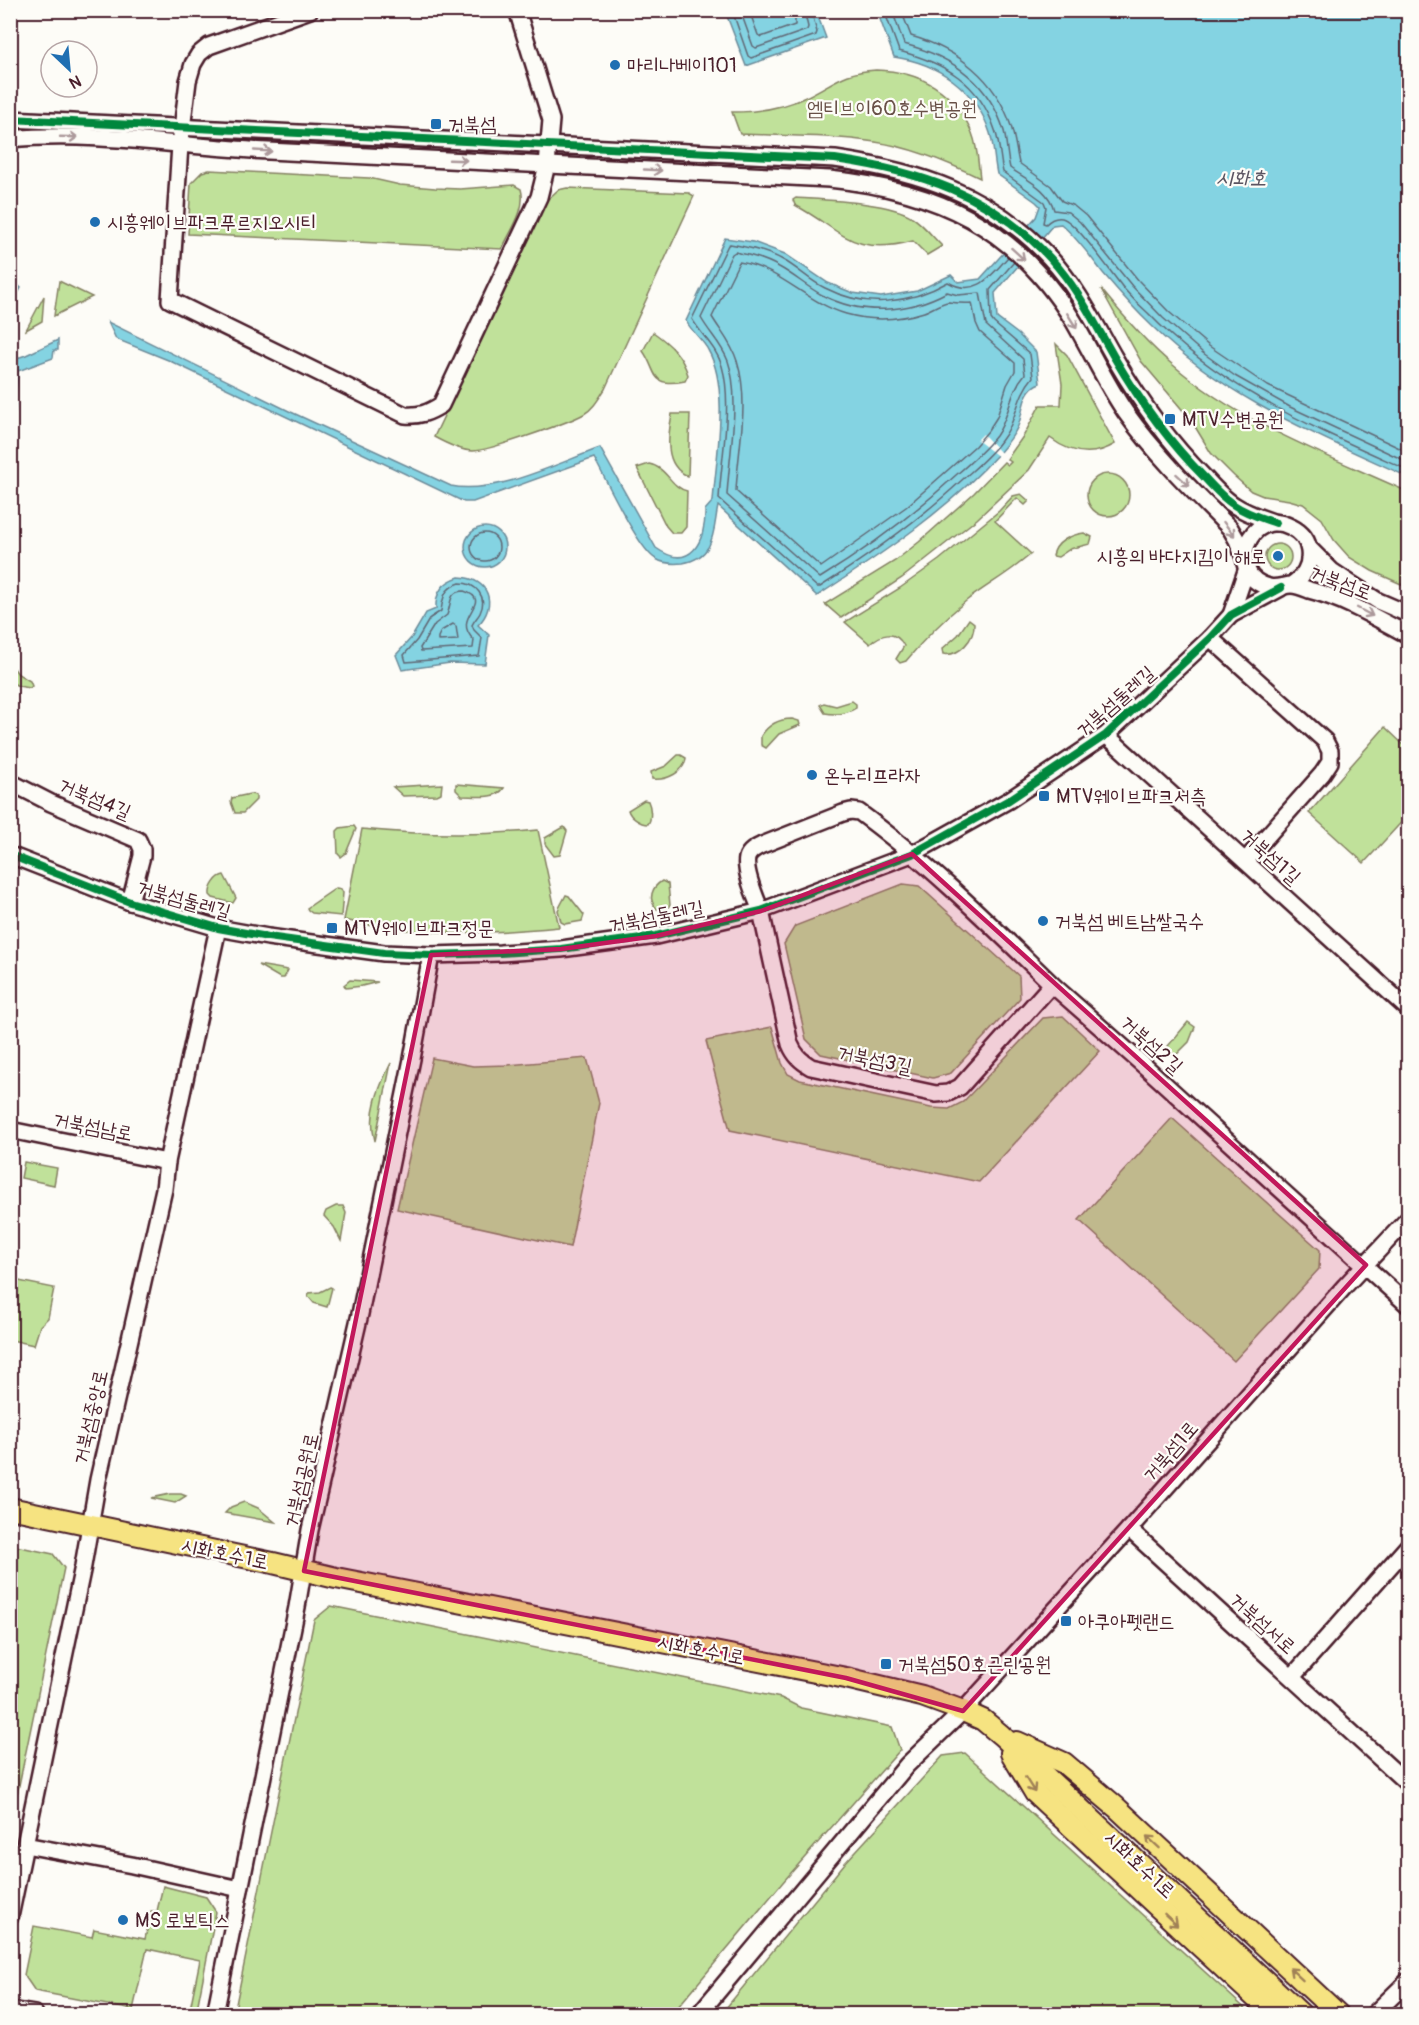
<svg xmlns="http://www.w3.org/2000/svg" width="1419" height="2025" font-family="Pangolin,'Poor Story',sans-serif">
	<style>
		.green { fill: #c0e19a; stroke: #858062; stroke-width: 1.5 }
		.water { fill: #84d3e2; stroke: #6d8b99; stroke-width: 1.5 }
		.pier { fill: #fdfcf7 }
		.lines { fill: none; stroke-linecap: round; stroke-linejoin: round }
		.shore { stroke: #616774; stroke-width: 1.5 }
		.minor-casing { stroke: #4a1f2b; stroke-width: 20 }
		.major-casing { stroke: #4a1f2b; stroke-width: 24 }
		.minor { stroke: #fdfcf7; stroke-width: 15 }
		.major { stroke: #f6e381; stroke-width: 20 }
		.cycleway-casing { stroke: #fdfcf7; stroke-width: 11 }
		.cycleway { stroke: #00873e; stroke-width: 8 }
		.oneway { stroke: #ac999b }
		.oneway2 { stroke: #a08156 }
		.marked { fill: #c2185b; fill-opacity: 0.2; stroke: #c2185b; stroke-width: 4.5; stroke-linejoin: round }
		.poi-dot { fill: #1f6fb2; stroke: #fdfcf7; stroke-width: 2 }
		.labels { text-anchor: middle; stroke-width: 4.5; stroke-linejoin: round; paint-order: stroke }
		.poi-label { font-size: 20px; fill: #4a1f2b; stroke: #fdfcf7; text-anchor: start }
		.park-label { font-size: 20px; fill: #685047; stroke: #fdfcf7 }
		.street-label { font-size: 20px; fill: #4a1f2b; stroke: #fdfcf7 }
		.water-label { font-size: 21px; font-style: italic; fill: #5b5562; stroke: #fdfcf7 }
	</style>
	<rect width="100%" height="100%" fill="#fdfcf7"/>
	<filter id="ink" filterUnits="userSpaceOnUse"><feTurbulence type="fractalNoise" baseFrequency=".0167" numOctaves="2"/><feDisplacementMap in="SourceGraphic" scale="12" xChannelSelector="R" yChannelSelector="G"/><feConvolveMatrix kernelMatrix="1 2 1 2 8 2 1 2 1" color-interpolation-filters="sRGB"/></filter>
	<g filter="url(#ink)">
		<g class="green">
			<path d="M876,70C920,71 955,91 972,133C978,148 978,163 980,178C947,162 911,147 875,142C830,135 785,136 740,134L732,112C759,112 784,108 808,96C836,82 843,72 876,70Z"/>
			<path d="M209,170L369,178L400,185L435,188L460,189L514,185L521,189C527,209 510,231 502,249L188,234L191,183L202,172Z"/>
			<path d="M567,188L689,193L694,196L605,389C599,398 594,408 584,414C570,422 488,451 473,451C460,451 445,443 434,437L546,201L558,190Z"/>
			<path d="M796,198C824,200 890,202 912,217C923,224 933,237 942,246L927,255L913,241C852,257 843,231 795,205L793,200Z"/>
			<polygon points="59,281 92,297 54,316"/>
			<path d="M1101,289C1123,316 1146,343 1173,365C1241,424 1327,455 1408,492V587L1372,571L1349,557L1334,540L1322,519L1303,504L1289,500L1263,496L1251,491L1234,476L1211,453L1191,420L1141,361Z"/>
			<polygon points="44,296 42,321 26,330"/>
			<path d="M653,332C670,344 682,355 688,375L685,381C649,388 658,372 643,351Z"/>
			<path d="M1056,344L1067,355L1115,444C1092,458 1070,453 1050,438L1029,470L977,519L902,578L841,618L825,604L895,561L919,542L974,493L1004,462L1008,465L1011,462L1007,459L1024,435L1040,405H1061L1062,384Z"/>
			<path d="M672,414H690L688,476C663,466 668,435 672,414Z"/>
			<path d="M649,464C667,467 671,488 687,491L686,527L681,533H672L666,526L637,468Z"/>
			<circle cx="1108" cy="495" r="21"/>
			<path d="M1021,494L1029,501L1025,505L1017,498L995,521L1031,554C1011,572 987,585 966,601C944,619 924,639 906,661L900,663L896,659L904,646C896,630 881,633 870,644L845,622L900,588L939,560L999,511L1013,496Z"/>
			<path d="M1084,533L1092,537L1090,544L1070,549L1058,557L1053,556C1055,542 1070,535 1084,533Z"/>
			<circle cx="1278" cy="557" r="13"/>
			<path d="M969,619L974,623C975,639 959,657 943,654L942,649L958,635Z"/>
			<polygon points="10,663 18,674 30,681 32,686 30,688 18,686 11,682"/>
			<path d="M852,701L856,704V708C847,714 836,715 825,713L820,705L824,703L836,706Z"/>
			<path d="M792,719L799,721L800,725L779,734L766,748L761,745V736C768,725 778,719 792,719Z"/>
			<polygon points="1385,727 1408,749 1408,815 1364,863 1309,813"/>
			<path d="M678,755H681L686,758C685,772 666,781 652,779L651,772L666,766Z"/>
			<polygon points="442,784 441,793 437,795 403,796 393,787"/>
			<path d="M456,784L504,788C496,800 475,796 462,796L456,790Z"/>
			<polygon points="250,794 256,795 256,800 243,813 235,813 231,802 232,798"/>
			<path d="M644,800L648,801C651,807 652,819 648,824C640,824 630,817 628,810Z"/>
			<polygon points="354,826 356,829 346,853 341,857 338,854 337,831 340,828"/>
			<polygon points="564,827 567,831 560,855 554,856 545,844 545,838"/>
			<path d="M362,829C420,835 479,836 538,830L559,927C487,934 415,937 344,920Z"/>
			<path d="M224,875L236,898L233,903L213,898L210,895C209,887 217,876 224,875Z"/>
			<path d="M662,881L668,884L670,905L666,909H657C647,899 652,887 662,881Z"/>
			<polygon points="903,884 919,886 1019,976 1020,998 951,1073 933,1078 821,1054 806,1039 784,944 795,926"/>
			<polygon points="336,888 341,889 343,893 341,916 312,913 308,910 307,908"/>
			<polygon points="566,895 569,896 584,915 582,921 565,924 561,922 558,910"/>
			<polygon points="258,965 288,970 284,978 280,978"/>
			<polygon points="350,980 378,982 362,986 346,988 344,985"/>
			<polygon points="1063,1016 1100,1051 979,1182 730,1130 706,1041 772,1027 782,1063 788,1074 800,1080 931,1108 949,1109 963,1102 1043,1018"/>
			<polygon points="1188,1022 1195,1027 1189,1042 1176,1055 1173,1055 1168,1046"/>
			<polygon points="432,1058 473,1066 508,1065 587,1058 599,1103 570,1247 397,1209"/>
			<path d="M391,1063L375,1141C367,1113 379,1087 391,1063Z"/>
			<polygon points="1172,1118 1320,1250 1319,1269 1234,1361 1079,1220"/>
			<polygon points="24,1162 57,1168 54,1185 21,1178"/>
			<polygon points="336,1206 343,1206 346,1213 341,1241 334,1227 324,1216 326,1211"/>
			<polygon points="14,1280 54,1288 48,1318 40,1326 34,1345 11,1340 11,1297"/>
			<polygon points="330,1287 332,1288 327,1307 314,1303 308,1296 309,1293 320,1292"/>
			<polygon points="170,1494 181,1494 186,1496 175,1503 151,1498"/>
			<polygon points="244,1502 258,1508 275,1522 225,1513 231,1507"/>
			<polygon points="11,1545 53,1554 64,1568 11,1824"/>
			<polygon points="331,1606 781,1698 801,1708 892,1727 900,1750 783,1882 672,2014 234,2014 314,1620"/>
			<polygon points="965,1753 1251,2014 721,2014 845,1863 943,1756"/>
			<polygon points="163,1886 206,1897 216,1912 196,2014 189,2014 200,1960 147,1949 133,2010 35,1991 24,1975 34,1926 92,1937 94,1929 145,1939 151,1911 157,1911"/>
		</g>
		<g class="water">
			<polygon points="725,11 816,11 826,38 746,66"/>
			<path d="M877,11H1408V477C1317,435 1226,399 1153,327C1135,310 1119,292 1103,273C1090,256 1078,239 1061,224L1053,225L995,293L997,318L1018,334L1036,352L1040,383C1022,389 1024,411 1018,426C1014,435 1007,444 1000,452C948,510 882,554 817,596L718,506C713,530 716,557 683,563C674,564 664,564 656,559C638,549 606,479 594,458L473,502H464L168,360L116,339L108,322L291,412L451,486C495,495 558,463 600,448L656,548C690,572 706,542 705,510L713,501C716,458 730,388 708,350C703,340 692,332 686,321L725,238L753,242L785,254L828,283L853,293L881,297L917,291L951,275L958,282L980,279L1036,217L1040,206L1036,202L997,174C994,160 994,146 990,133C976,89 938,63 894,57Z"/>
			<polygon points="11,279 21,288 11,306"/>
			<polygon points="58,340 58,350 54,350 53,358 18,371 11,452 11,360 26,355"/>
			<circle cx="485" cy="547" r="20"/>
			<path d="M459,577C489,578 498,605 478,625L489,635L485,664L450,663L402,670L396,655L412,637L426,613L436,609C435,592 443,582 459,577Z"/>
		</g>
		<polygon class="pier" points="983,434 1002,454 999,457 977,440"/>
		<g class="lines">
			<g class="shore">
				<polyline points="732,10 748,56 751,58 816,35 817,32 811,10"/>
				<polyline points="740,10 753,46 756,48 807,30 808,27 804,10"/>
				<polyline points="749,10 758,35 761,37 795,25 795,10"/>
				<path d="M884,10L899,51C945,63 979,82 995,130C1000,144 1000,158 1003,172L1044,202L1046,207L1043,223L1046,224C1050,220 1056,217 1062,218C1077,222 1114,277 1125,290C1132,298 1140,306 1148,313C1222,390 1313,427 1408,470"/>
				<path d="M892,10L904,44C951,56 989,82 1004,131C1007,143 1007,156 1010,168C1027,180 1049,189 1054,210L1068,212L1080,222L1132,286L1163,318L1203,353L1235,376L1290,407L1408,462"/>
				<path d="M901,10L911,36C957,49 996,79 1011,126C1015,138 1016,150 1019,163L1051,186L1062,201L1074,206L1086,216L1139,281L1169,312L1209,346L1268,386L1408,452"/>
				<path d="M735,252C750,255 766,259 779,267C794,275 807,287 822,295C862,316 908,313 947,292L958,295L980,293L986,325L1023,359L1025,374C1009,392 1010,417 996,436C984,451 970,463 956,475C914,514 869,548 820,578L727,495C729,457 741,397 728,361C721,343 710,334 701,318L732,254Z"/>
				<path d="M1008,257C991,276 976,298 948,282C909,304 866,309 825,288C810,281 798,268 783,260C767,251 748,247 730,244L728,245L692,319C702,336 716,347 722,366C733,404 721,459 719,499L817,587H820C870,555 918,521 962,480C975,468 990,456 1001,441C1018,420 1015,398 1033,377L1030,354L994,323L991,319L990,290L1014,262"/>
				<path d="M739,262C780,268 807,303 846,314C871,321 899,320 924,312C931,310 941,302 949,302C957,303 964,304 972,303L976,323L980,332L1015,363V371L1007,385L997,417L988,431L975,446L906,507L821,567L736,491C738,449 750,402 737,361C732,344 721,332 712,317Z"/>
				<circle cx="485" cy="547" r="14"/>
				<path d="M460,583C476,583 488,597 480,613C478,617 474,620 472,625L474,630L482,638L479,656L406,662L404,655L417,640L430,618L441,611C443,597 444,588 460,583Z"/>
				<path d="M464,591C496,602 449,616 474,640L473,648L421,651L420,648L435,624L447,615C452,603 448,591 464,591Z"/>
				<polygon points="453,624 456,626 458,640 438,641 438,637 441,631"/>
			</g>
			<g class="minor-casing">
				<g id="minor">
					<path d="M310,10L209,46L199,54L193,64L188,81L180,145L170,300L405,415C420,416 428,413 441,405L539,197L547,165L551,120L517,10"/>
					<path d="M10,119L835,159C918,171 991,194 1050,258C1077,287 1094,322 1114,357C1139,400 1169,442 1204,477C1213,487 1223,498 1234,505C1247,514 1262,518 1276,523"/>
					<path d="M10,139C96,131 183,147 268,151C455,160 642,170 829,179C937,190 1016,227 1074,322C1092,353 1106,384 1126,413C1156,455 1193,491 1230,528L1237,540L1244,558"/>
					<polyline points="1309,548 1332,571 1347,581 1378,601 1408,614"/>
					<path d="M1291,585C1303,577 1311,567 1309,551C1308,540 1301,532 1291,527C1250,505 1222,575 1269,587C1277,589 1284,585 1291,585C1297,585 1304,588 1309,590C1345,599 1376,618 1408,635"/>
					<polyline points="1231,615 1247,568"/>
					<polyline points="1210,638 1325,741 1330,751 1330,762 1322,774 1245,861"/>
					<polyline points="1106,735 1408,1009"/>
					<polyline points="10,782 51,803 138,840 142,849 142,856 130,902"/>
					<polyline points="10,855 130,902 218,928 268,937 384,953 431,955 500,953 561,949 656,936 761,911 912,854 1009,800 1106,735 1210,638 1231,615 1281,588"/>
					<path d="M1052,984L960,1087L948,1093L936,1094L811,1067C801,1061 795,1056 790,1044L761,911C756,898 744,872 747,858C749,851 756,848 762,845L843,813L851,811L859,812C930,864 993,927 1056,988L1148,1069L1408,1305"/>
					<polyline points="10,1130 167,1162"/>
					<polyline points="1129,1529 1408,1784"/>
					<polyline points="1292,1677 1408,1546"/>
					<polyline points="25,1845 132,1865 240,1889"/>
					<polyline points="10,1917 83,1566 98,1480 164,1189 167,1162 218,928"/>
					<polyline points="10,2010 35,2014"/>
					<polyline points="215,2014 297,1607 310,1530 360,1314 412,1059 431,955"/>
					<polyline points="699,2014 907,1765 963,1711 1129,1529 1345,1286 1408,1219"/>
					<polyline points="1374,2014 1408,1981"/>
				</g>
			</g>
			<g class="major-casing">
				<g id="major">
					<polyline points="10,1508 273,1563 336,1578 846,1678 922,1696 963,1711 983,1720 1001,1735 1301,2014"/>
					<polyline points="1017,1742 1064,1763 1116,1807 1338,2014"/>
					<polyline points="1011,1753 1035,1793 1273,2014"/>
				</g>
			</g>
			<use href="#minor" class="minor"/>
			<use href="#major" class="major"/>
			<g class="cycleway-casing">
				<g id="cycleway">
					<path d="M10,119L835,159C918,171 991,194 1050,258C1077,287 1094,322 1114,357C1139,400 1169,442 1204,477C1213,487 1223,498 1234,505C1247,514 1262,518 1276,523"/>
					<polyline points="10,855 130,902 218,928 268,937 384,953 431,955 500,953 561,949 656,936 761,911 912,854 1009,800 1106,735 1210,638 1231,615 1281,588"/>
				</g>
			</g>
			<use href="#cycleway" class="cycleway"/>
		</g>
		<defs><path id="oneway-shaft" d="M-6 0H5M1.5-3L5.5 0L1.5 3" fill="none" stroke-width="1.6" stroke-linecap="round" stroke-linejoin="round" transform="scale(1.5)"/></defs>
		<g class="oneway">
			<use href="#oneway-shaft" transform="translate(69 137) rotate(2)"/>
			<use href="#oneway-shaft" transform="translate(263 151) rotate(3)"/>
			<use href="#oneway-shaft" transform="translate(458 160) rotate(2)"/>
			<use href="#oneway-shaft" transform="translate(653 170) rotate(3)"/>
			<use href="#oneway-shaft" transform="translate(1018 254) rotate(42)"/>
			<use href="#oneway-shaft" transform="translate(1072 321) rotate(58)"/>
			<use href="#oneway-shaft" transform="translate(1183 480) rotate(42)"/>
			<use href="#oneway-shaft" transform="translate(1229 529) rotate(52)"/>
			<use href="#oneway-shaft" transform="translate(1365 612) rotate(28)"/>
		</g>
		<g class="oneway2">
			<use href="#oneway-shaft" transform="translate(1030 1785) rotate(58)"/>
			<use href="#oneway-shaft" transform="translate(1153 1842) rotate(-137)"/>
			<use href="#oneway-shaft" transform="translate(1171 1920) rotate(43)"/>
			<use href="#oneway-shaft" transform="translate(1296 1974) rotate(-137)"/>
		</g>
	</g>
	<path class="marked" d="M912,854L1366,1265L963,1711L846,1678L304,1571L431,955L561,949L656,936L761,911Z"/>
	<g class="poi-dot">
		<circle cx="615" cy="65" r="6"/>
		<rect x="430" y="118" width="12" height="12" rx="3"/>
		<circle cx="95" cy="222" r="6"/>
		<rect x="1164" y="413" width="12" height="12" rx="3"/>
		<circle cx="1278" cy="556" r="6"/>
		<circle cx="812" cy="775" r="6"/>
		<rect x="1038" y="790" width="12" height="12" rx="3"/>
		<circle cx="1043" cy="921" r="6"/>
		<rect x="326" y="922" width="12" height="12" rx="3"/>
		<rect x="1060" y="1615" width="12" height="12" rx="3"/>
		<rect x="880" y="1658" width="12" height="12" rx="3"/>
		<circle cx="123" cy="1920" r="6"/>
	</g>
	<g class="labels">
		<g class="poi-label">
			<text x="627" y="72">마리나베이101</text>
			<text x="448" y="131">거북섬</text>
			<text x="107" y="229">시흥웨이브파크푸르지오시티</text>
			<text x="1182" y="426">MTV수변공원</text>
			<text x="1266" y="563" text-anchor="end">시흥의 바다지킴이 해로</text>
			<text x="824" y="782">온누리프라자</text>
			<text x="1056" y="803">MTV웨이브파크서측</text>
			<text x="1055" y="928">거북섬 베트남쌀국수</text>
			<text x="344" y="935">MTV웨이브파크정문</text>
			<text x="1078" y="1628">아쿠아펫랜드</text>
			<text x="898" y="1671">거북섬50호근린공원</text>
			<text x="135" y="1927">MS 로보틱스</text>
		</g>
		<g class="park-label">
			<text x="892" y="115">엠티브이60호수변공원</text>
		</g>
		<g class="street-label">
			<text transform="translate(1341 582) rotate(21)" y="7">거북섬로</text>
			<text transform="translate(1115 701) rotate(-41)" y="7">거북섬둘레길</text>
			<text transform="translate(95 798) rotate(23)" y="7">거북섬4길</text>
			<text transform="translate(1271 856) rotate(42)" y="7">거북섬1길</text>
			<text transform="translate(184 899) rotate(16)" y="7">거북섬둘레길</text>
			<text transform="translate(656 916) rotate(-11)" y="7">거북섬둘레길</text>
			<text transform="translate(1152 1044) rotate(42)" y="7">거북섬2길</text>
			<text transform="translate(875 1059) rotate(12)" y="7">거북섬3길</text>
			<text transform="translate(93 1126) rotate(11)" y="7">거북섬남로</text>
			<text transform="translate(90 1417) rotate(-77)" y="7">거북섬중앙로</text>
			<text transform="translate(1170 1451) rotate(-49)" y="7">거북섬1로</text>
			<text transform="translate(301 1480) rotate(-77)" y="7">거북섬공원로</text>
			<text transform="translate(225 1553) rotate(12)" y="7">시화호수1로</text>
			<text transform="translate(1263 1623) rotate(42)" y="7">거북섬서로</text>
			<text transform="translate(701 1649) rotate(11)" y="7">시화호수1로</text>
			<text transform="translate(1140 1864) rotate(43)" y="7">시화호수1로</text>
		</g>
		<g class="water-label">
			<text x="1241" y="185">시화호</text>
		</g>
	</g>
	<rect width="1419" height="2025" fill="none" stroke="#fdfcf7" stroke-width="36"/>
	<rect x="18" y="18" width="1383" height="1989" fill="none" stroke="#4a1f2b" stroke-width="2" filter="url(#ink)"/>
	<g transform="translate(69 69) rotate(154)"><circle r="28" fill="#fdfcf7" stroke="#b5a4a5" stroke-width="1.5"/>
	<path d="M0-4.5L10 22L0 15L-10 22Z" fill="#1f6fb2"/>
	<text y="-9" font-size="16" font-weight="bold" text-anchor="middle" fill="#4a1f2b">N</text>
	</g>
</svg>
